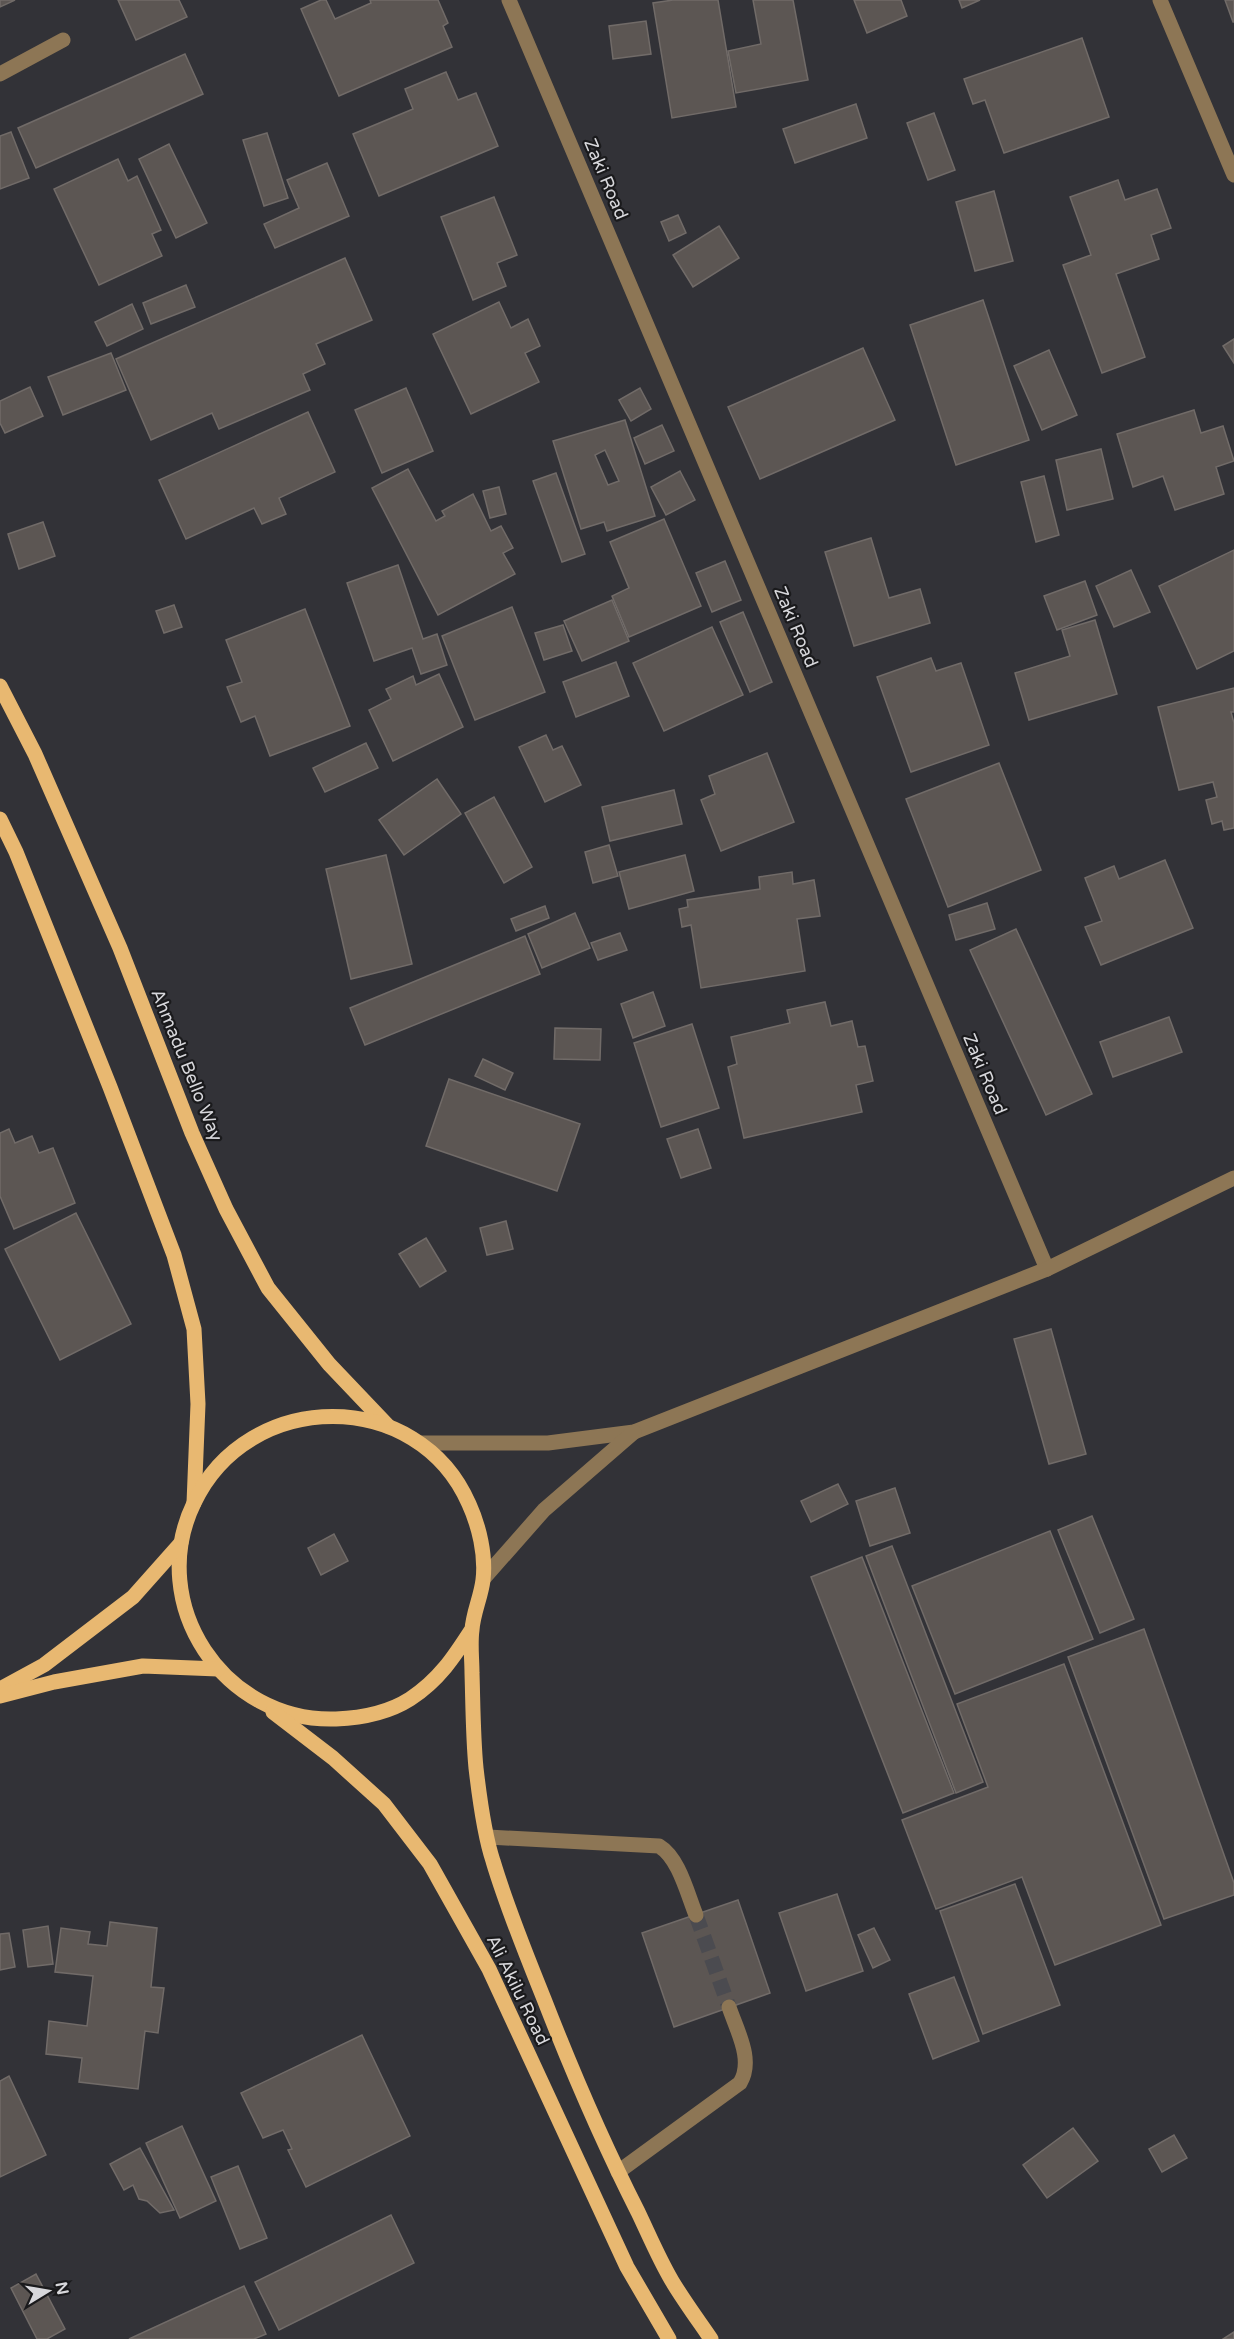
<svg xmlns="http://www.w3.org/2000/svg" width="1234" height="2339" font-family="'Varela Round',sans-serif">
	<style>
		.building { fill: #5c5653; stroke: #716b68; stroke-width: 1.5; fill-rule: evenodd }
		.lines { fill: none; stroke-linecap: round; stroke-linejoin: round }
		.minor-tunnel { stroke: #4b4b50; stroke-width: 15; stroke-dasharray: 15 8; stroke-linecap: butt }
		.minor { stroke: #8d7655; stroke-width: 15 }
		.major { stroke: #e8b871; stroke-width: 15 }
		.labels { text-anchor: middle; stroke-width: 4.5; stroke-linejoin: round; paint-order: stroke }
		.street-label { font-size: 18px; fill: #d7d7db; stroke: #1a1a1c }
	</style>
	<rect width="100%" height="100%" fill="#323237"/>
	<g class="building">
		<polygon points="0,0 15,0 0,7"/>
		<polygon points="118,0 179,0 187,17 136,40"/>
		<polygon points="321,0 326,0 335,19 371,3 370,0 438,0 448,23 443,26 452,47 339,96 301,9"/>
		<polygon points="673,0 718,0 736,107 672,118 653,3"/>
		<polygon points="753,0 793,0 808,80 736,93 728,51 761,44"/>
		<polygon points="854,0 901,0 907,16 867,33"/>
		<polygon points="959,0 980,0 962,8"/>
		<polygon points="1225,0 1234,0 1234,22 1233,22"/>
		<polygon points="646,21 651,54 613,59 609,26"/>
		<polygon points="1082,38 1109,117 1004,153 985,100 973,104 964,79"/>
		<polygon points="185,54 203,94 36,168 18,128"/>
		<polygon points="446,72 458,100 476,93 498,146 379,196 353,134 413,109 405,89"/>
		<polygon points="856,104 867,138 795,163 783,129"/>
		<polygon points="934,113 955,170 928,180 907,123"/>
		<polygon points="11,132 29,178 0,189 0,136"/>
		<polygon points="267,133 288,198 264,206 243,140"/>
		<polygon points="169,144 207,223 176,238 139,159"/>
		<polygon points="118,159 128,181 137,176 161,230 152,234 162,256 99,285 54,189"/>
		<polygon points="327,163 349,216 275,248 264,224 299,208 287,180"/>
		<polygon points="1118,180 1125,200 1157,189 1171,228 1151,235 1159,259 1116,274 1145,357 1102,373 1063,265 1091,255 1070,197"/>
		<polygon points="994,191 1013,261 975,271 956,202"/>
		<polygon points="494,197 517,255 497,263 506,286 473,300 441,217"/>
		<polygon points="678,215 686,233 669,241 661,222"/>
		<polygon points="719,226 739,258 693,287 673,255"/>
		<polygon points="345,258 372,320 316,344 325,364 303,374 310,390 219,429 212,413 151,440 116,359"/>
		<polygon points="186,285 195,307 151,324 143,303"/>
		<polygon points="983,300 1029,440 956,465 910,325"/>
		<polygon points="499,302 511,328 528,319 540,346 525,353 539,382 471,414 433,334"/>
		<polygon points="132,304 143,329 107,346 95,322"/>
		<polygon points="1234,339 1234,363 1223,346"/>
		<polygon points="863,348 895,420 760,479 728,407"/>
		<polygon points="1049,350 1077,415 1042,430 1014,366"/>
		<polygon points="111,353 126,390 63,415 48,377"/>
		<polygon points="30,387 43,416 5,433 0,423 0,401"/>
		<polygon points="406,388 433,451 382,473 355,410"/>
		<polygon points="640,388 651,409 631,421 619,400"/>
		<polygon points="1194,410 1201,433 1223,426 1234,461 1216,467 1224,494 1175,510 1163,476 1133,487 1117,434"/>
		<polygon points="308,412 335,472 279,498 286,514 262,524 254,508 186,539 159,480"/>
		<path d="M625,420L655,516L607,531L604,522L581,529L553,441ZM605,450L619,481L608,485L595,455Z"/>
		<polygon points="662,425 674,451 645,464 634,438"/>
		<polygon points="1101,449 1113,499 1067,510 1056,460"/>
		<polygon points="408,469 436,521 445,516 442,511 473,494 491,531 501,526 513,548 503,553 515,574 438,615 372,488"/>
		<polygon points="680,471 695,500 666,515 651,487"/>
		<polygon points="556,473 585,554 562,562 533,481"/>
		<polygon points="1044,476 1059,535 1036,542 1021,482"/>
		<polygon points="499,487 506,514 490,518 483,491"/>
		<polygon points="664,519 701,606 629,637 612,596 629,588 610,542"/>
		<polygon points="43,522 55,556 19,569 8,534"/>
		<polygon points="871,538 889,598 920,589 930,623 854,646 825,552"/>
		<polygon points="1234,550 1234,651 1197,669 1159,586"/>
		<polygon points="725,561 741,600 712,612 696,573"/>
		<polygon points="398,565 423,639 437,634 447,665 421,674 412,648 374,661 347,583"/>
		<polygon points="1131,570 1150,612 1114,627 1096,586"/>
		<polygon points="1085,581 1097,615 1057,630 1044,596"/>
		<polygon points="612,600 629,641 582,661 564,621"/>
		<polygon points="174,605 182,627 164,633 156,611"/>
		<polygon points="512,607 545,692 475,720 442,636"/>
		<polygon points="305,609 350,726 270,756 255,716 241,722 227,687 242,682 226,640"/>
		<polygon points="743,612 772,682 750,692 720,622"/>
		<polygon points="1095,620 1117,694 1029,720 1015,673 1070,656 1062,630"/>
		<polygon points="563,625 572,651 544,660 535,633"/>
		<polygon points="712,627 743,695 664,731 633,663"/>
		<polygon points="931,658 936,671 961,663 989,745 911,772 877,677"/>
		<polygon points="616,662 629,696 576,717 563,682"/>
		<polygon points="439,674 463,727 393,761 369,710 391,699 386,689 413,676 416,685"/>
		<polygon points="1234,688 1234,712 1231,712 1234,723 1234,828 1224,830 1222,821 1212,824 1206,800 1217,797 1213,782 1179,790 1158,707"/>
		<polygon points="546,735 553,750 562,746 581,785 545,802 519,747"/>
		<polygon points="366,743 378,768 325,792 313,768"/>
		<polygon points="767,753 794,822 721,851 701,800 715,794 709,776"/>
		<polygon points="999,763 1041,870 948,907 906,799"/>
		<polygon points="437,779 461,814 404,855 379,820"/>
		<polygon points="674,790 682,824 610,841 602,807"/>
		<polygon points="494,797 532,867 504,883 465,813"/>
		<polygon points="609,845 618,876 593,883 585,852"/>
		<polygon points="386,855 412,964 351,979 326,869"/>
		<polygon points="685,855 694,891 629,909 619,872"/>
		<polygon points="1165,860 1193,928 1101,965 1085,927 1102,921 1085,878 1114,866 1119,879"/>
		<polygon points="792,872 793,884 814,880 820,916 797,919 805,971 701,988 691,925 682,927 679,909 688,907 687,900 760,889 759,877"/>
		<polygon points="987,903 995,929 956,940 949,915"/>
		<polygon points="545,906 549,918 516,931 511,919"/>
		<polygon points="575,913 590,948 542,968 528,934"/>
		<polygon points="1016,929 1092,1094 1046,1115 970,950"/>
		<polygon points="620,933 627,950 598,960 591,943"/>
		<polygon points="525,936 540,974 365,1045 350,1008"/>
		<polygon points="653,992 665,1026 633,1038 621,1004"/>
		<polygon points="825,1002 831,1026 852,1021 858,1047 865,1046 873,1081 856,1085 862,1112 744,1138 728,1067 737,1064 731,1037 790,1023 787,1010"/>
		<polygon points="1169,1017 1182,1052 1113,1077 1100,1042"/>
		<polygon points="692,1024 719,1108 661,1127 634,1043"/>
		<polygon points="555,1028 601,1029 600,1060 554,1059"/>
		<polygon points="483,1059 513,1073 505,1090 475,1076"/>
		<polygon points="449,1079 580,1124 557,1191 426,1146"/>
		<polygon points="9,1129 15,1143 32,1136 39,1153 53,1148 75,1203 14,1229 0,1196 0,1133"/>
		<polygon points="698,1129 711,1168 681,1178 667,1139"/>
		<polygon points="76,1213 131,1324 60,1360 5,1249"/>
		<polygon points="506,1221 513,1249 487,1255 480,1228"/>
		<polygon points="426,1238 446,1271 420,1287 399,1254"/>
		<polygon points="1051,1329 1086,1454 1049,1464 1014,1339"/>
		<polygon points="838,1484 848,1504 811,1522 801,1501"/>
		<polygon points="895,1488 910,1533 870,1546 856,1501"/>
		<polygon points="1092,1516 1134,1619 1100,1633 1058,1530"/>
		<polygon points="1050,1531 1093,1639 955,1694 912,1586"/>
		<polygon points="334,1534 348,1561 321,1575 308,1548"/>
		<polygon points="892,1546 983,1782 956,1793 866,1556"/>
		<polygon points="862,1557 954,1793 903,1813 811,1577"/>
		<polygon points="1144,1629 1234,1883 1234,1895 1164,1919 1068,1657"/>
		<polygon points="1064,1664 1161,1925 1055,1965 1022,1877 936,1909 902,1820 988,1787 957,1704"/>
		<polygon points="1015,1884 1060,2005 983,2034 940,1911"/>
		<polygon points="837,1894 863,1971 806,1991 779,1913"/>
		<polygon points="738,1900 770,1993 674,2027 642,1933"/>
		<polygon points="110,1922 157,1928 151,1987 164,1988 158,2033 145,2031 138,2089 79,2082 82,2058 46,2054 49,2021 87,2026 93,1976 55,1972 61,1928 90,1932 88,1944 107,1946"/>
		<polygon points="48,1926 53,1964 28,1967 23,1930"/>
		<polygon points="874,1928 890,1960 873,1968 858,1935"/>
		<polygon points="9,1933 15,1967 0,1970 0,1934"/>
		<polygon points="954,1977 979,2041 933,2059 909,1994"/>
		<polygon points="362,2035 410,2136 306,2187 288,2150 292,2149 283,2130 263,2138 241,2093"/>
		<polygon points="9,2076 46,2155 0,2177 0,2081"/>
		<polygon points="182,2126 216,2201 180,2218 146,2143"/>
		<polygon points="1073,2128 1098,2161 1047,2198 1023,2165"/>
		<polygon points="1174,2135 1187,2158 1162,2172 1149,2149"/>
		<polygon points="140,2148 174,2210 160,2213 147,2201 139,2199 133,2185 124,2190 110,2164"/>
		<polygon points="238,2166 267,2238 240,2249 211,2177"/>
		<polygon points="391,2215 414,2263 279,2330 255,2282"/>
		<polygon points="36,2274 65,2329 47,2339 37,2339 11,2288"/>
		<polygon points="244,2286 266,2334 254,2339 129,2339"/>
		<polygon points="1234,2332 1234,2339 1223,2339"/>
	</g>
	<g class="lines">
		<polyline class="minor-tunnel" points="696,1915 729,2007"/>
		<g class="minor">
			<polyline points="509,0 1047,1269"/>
			<polyline points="1160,0 1234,175"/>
			<polyline points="0,74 63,40"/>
			<polyline points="420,1443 548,1443 634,1432 1047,1269 1234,1178"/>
			<polyline points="484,1578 544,1510 634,1432"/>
			<path d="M488,1837L659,1846C679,1858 687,1893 696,1915"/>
			<path d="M618,2172L740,2083C754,2060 737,2031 729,2007"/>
		</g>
		<g class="major">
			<polyline points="0,686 35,754 120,948 192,1133 226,1209 268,1288 329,1364 388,1426"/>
			<polyline points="0,819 16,852 110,1087 174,1255 194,1329 198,1404 194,1503"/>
			<path d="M472,1629C454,1657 439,1680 410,1699C388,1713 361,1718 336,1719C224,1723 145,1604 194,1503C248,1388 418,1387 469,1504C479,1526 486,1555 483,1580C481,1597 473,1613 472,1630C470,1644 472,1659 472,1673C473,1705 473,1737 476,1768C479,1794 485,1837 493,1861C507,1908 526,1954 544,1999C572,2071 603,2143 638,2212C649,2235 659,2259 672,2281C684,2301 698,2320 711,2339"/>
			<polyline points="0,1689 44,1665 133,1597 181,1543"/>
			<polyline points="0,1696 54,1682 143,1666 218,1669"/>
			<polyline points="273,1712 333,1758 384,1804 430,1864 489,1969 627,2267 669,2339"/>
		</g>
	</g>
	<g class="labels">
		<g class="street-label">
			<text transform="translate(606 179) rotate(67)" y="6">Zaki Road</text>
			<text transform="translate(796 627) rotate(67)" y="6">Zaki Road</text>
			<text transform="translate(187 1065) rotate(68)" y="6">Ahmadu Bello Way</text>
			<text transform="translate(985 1074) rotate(67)" y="6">Zaki Road</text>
			<text transform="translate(518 1990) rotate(64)" y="6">Ali Akilu Road</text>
		</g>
	</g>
	<g transform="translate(48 2291) rotate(79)" stroke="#1a1a1c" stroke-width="4.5" paint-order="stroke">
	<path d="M0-4.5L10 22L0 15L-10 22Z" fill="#d7d7db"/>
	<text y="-9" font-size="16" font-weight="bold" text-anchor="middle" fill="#d7d7db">N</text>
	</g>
</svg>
